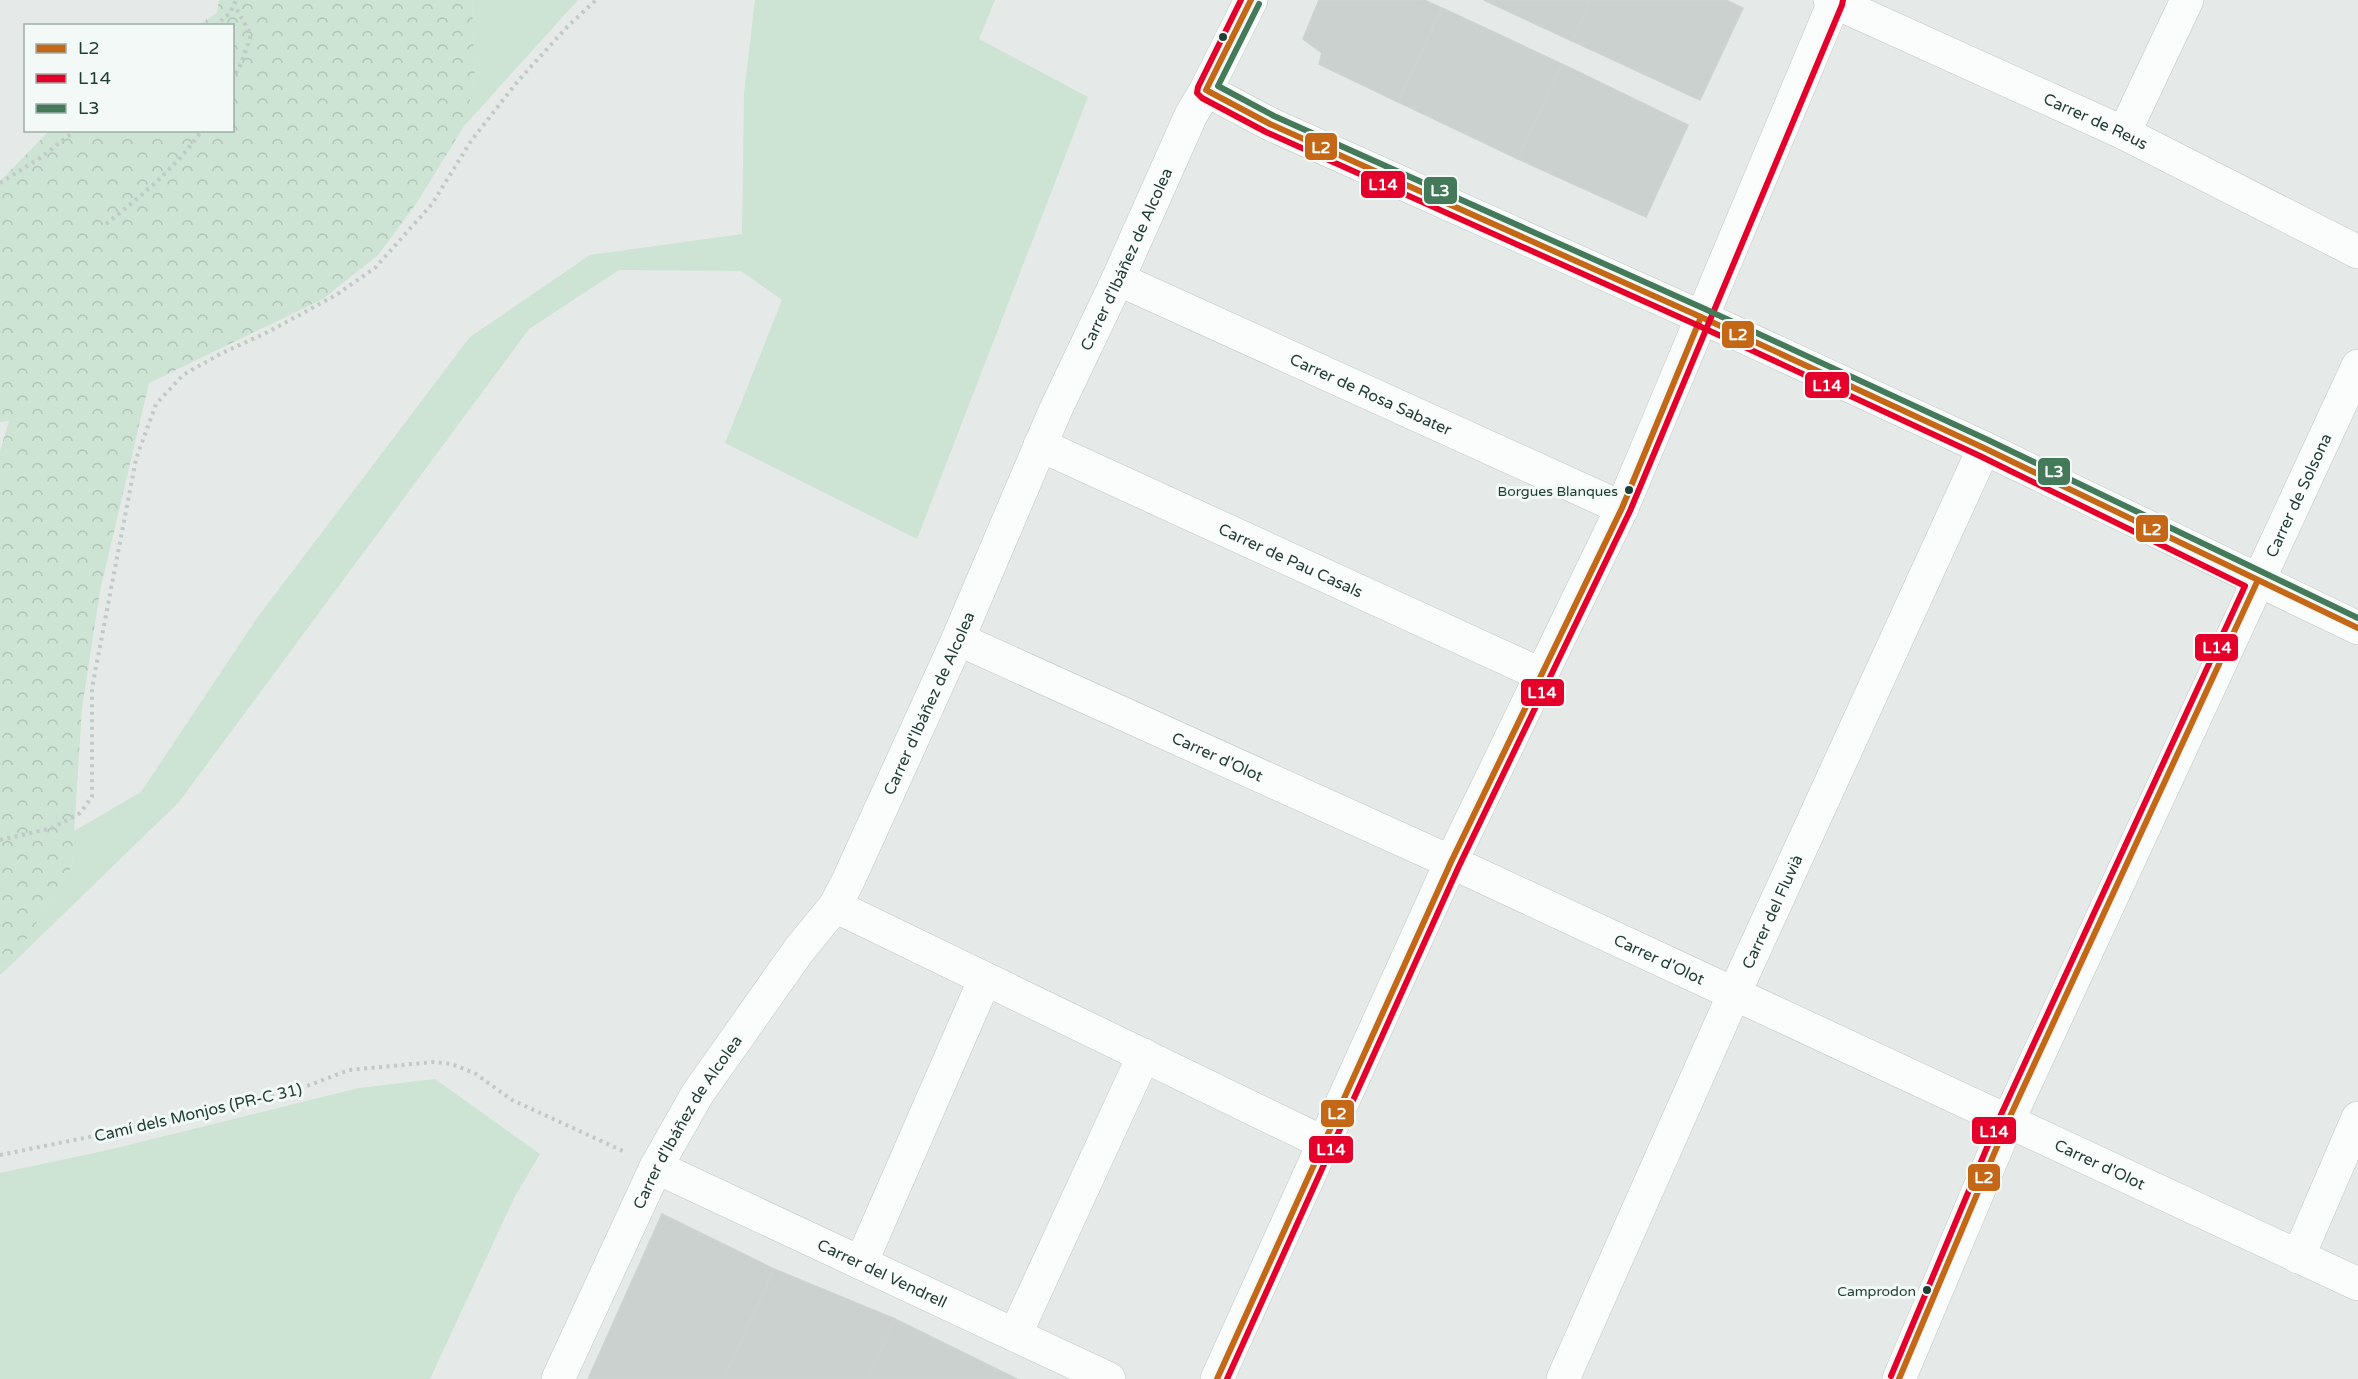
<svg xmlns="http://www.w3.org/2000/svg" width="2358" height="1379" font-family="'Varela Round',sans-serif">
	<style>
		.grass { fill: #cde3d4 }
		.forest { fill: url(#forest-crowns) }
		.building { fill: #cbd1cf; stroke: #cdd3d1; stroke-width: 1.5 }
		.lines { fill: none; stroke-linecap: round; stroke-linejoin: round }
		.street-casing { stroke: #c2c7c5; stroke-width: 34 }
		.path { stroke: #c1cac6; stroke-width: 4; stroke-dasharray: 3 4.5; stroke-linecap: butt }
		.street { stroke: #fbfcfc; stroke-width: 33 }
		.bus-1-casing { stroke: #f2f9f6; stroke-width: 10 }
		.bus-2-casing { stroke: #f2f9f6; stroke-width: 10 }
		.bus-3-casing { stroke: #f2f9f6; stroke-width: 10 }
		.bus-1 { stroke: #c46716; stroke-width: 6 }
		.bus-2 { stroke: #e4002b; stroke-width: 6 }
		.bus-3 { stroke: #447a5a; stroke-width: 6 }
		.bus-dot { fill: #213e36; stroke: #f2f9f6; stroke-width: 2 }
		.labels { text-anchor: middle; stroke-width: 6; stroke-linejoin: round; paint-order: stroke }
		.bus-label { font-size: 14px; fill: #213e36; stroke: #f2f9f6; text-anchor: end }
		.street-label { font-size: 16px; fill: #213e36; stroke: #f2f9f6 }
		.line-badge { stroke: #f2f9f6; stroke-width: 2 }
		.badge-label { font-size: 16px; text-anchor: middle; font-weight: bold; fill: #fff }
	</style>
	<defs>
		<pattern id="forest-crowns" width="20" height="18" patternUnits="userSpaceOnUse" patternTransform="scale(1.5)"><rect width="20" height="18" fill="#cde3d4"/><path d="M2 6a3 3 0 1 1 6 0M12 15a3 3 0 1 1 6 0" fill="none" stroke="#b0c4b7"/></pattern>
	</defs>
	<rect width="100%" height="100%" fill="#e5eae8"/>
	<g class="grass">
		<polygon points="472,0 578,0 464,126 475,79"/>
		<polygon points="755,0 995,0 979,39 1088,97 917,539 725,443 782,300 741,271 619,270 529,329 179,802 9,967 0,975 0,965 9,967 72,866 74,831 141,792 257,618 470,337 590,255 742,234 744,94"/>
		<polygon points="435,1079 540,1154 515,1196 430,1379 0,1379 0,1173 108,1150 359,1088"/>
	</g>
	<polygon class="forest" points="219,0 472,0 475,79 464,126 418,201 378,255 323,299 149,383 100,591 82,708 72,866 9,967 0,965 0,451 9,421 0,422 0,181 49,131 232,130 232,26 198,25 217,13"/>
	<g class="building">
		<polygon points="1319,0 1424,0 1442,8 1398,102 1319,64 1322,53 1303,39"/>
		<polygon points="1484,0 1591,0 1572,41"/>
		<polygon points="1591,0 1726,0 1743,8 1700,100 1572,41"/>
		<polygon points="1442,8 1562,64 1518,159 1398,102"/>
		<polygon points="1562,64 1688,125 1646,217 1518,159"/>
		<polygon points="662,1214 774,1269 724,1379 588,1379"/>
		<polygon points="774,1269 895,1319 868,1379 724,1379"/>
		<polygon points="895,1319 1017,1379 868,1379"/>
	</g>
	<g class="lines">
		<g class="street-casing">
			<g id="street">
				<path id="s1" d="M1830,0L2124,133L2358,252"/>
				<polyline points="1206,90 1270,124 1701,317 1984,448 2358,628"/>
				<polyline points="2124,133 2187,0"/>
				<path id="s2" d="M1118,279L1622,508"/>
				<path id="s3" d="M1040,445L1540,674"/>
				<path id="s4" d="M958,639L1451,862L2358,1284"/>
				<polyline points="835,906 1324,1143"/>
				<path id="s5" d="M656,1167L1109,1379"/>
				<polyline points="2298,1257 2358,1118"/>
				<polyline points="861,1263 985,979"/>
				<polyline points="1015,1335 1144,1055"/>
				<path id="s6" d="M558,1379L656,1167L698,1093L799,950L835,906L848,881L958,639L1055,411L1118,279L1191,115L1206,90L1251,0"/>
				<polyline points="1217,1379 1451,862 1622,508 1835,0"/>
				<path id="s7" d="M1563,1379L1734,994L1984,448"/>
				<path id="s8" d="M1899,1379L2007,1123L2358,366"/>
			</g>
		</g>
		<g class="path">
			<polyline points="215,26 230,13 236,0"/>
			<polyline points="232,80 241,64 251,35 235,6"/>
			<polyline points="0,183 40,158 76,130"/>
			<path d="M106,224C141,196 176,168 202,130"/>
			<polyline points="0,840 52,828 80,813 92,797 92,688 136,459 156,404 183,375 220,354 268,332 336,295 375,268 432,204 471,141 518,81 567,27 596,0"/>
			<polyline points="0,1155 114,1132 294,1091 349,1070 434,1062 452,1064 476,1074 512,1100 623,1151"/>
		</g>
		<use href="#street" class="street"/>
		<g class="bus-1-casing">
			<g id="bus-1">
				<polyline points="1251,0 1206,90 1270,124 1701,317 1984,448 2358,628"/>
				<polyline points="1217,1379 1451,862 1622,508 1701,317"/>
				<polyline points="1899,1379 2007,1123 2257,582"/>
			</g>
		</g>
		<g class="bus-2-casing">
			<g id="bus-2">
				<polyline points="1241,0 1198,87 1197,93 1202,98 1266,132 1697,325 1980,456 2245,586 1999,1119 1891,1376"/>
				<polyline points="1227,1379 1459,866 1630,511 1842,5 1843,0"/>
			</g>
		</g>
		<g class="bus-3-casing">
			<polyline id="bus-3" points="1259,4 1218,86 1274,116 1705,309 1988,440 2358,618"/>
		</g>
		<use href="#bus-1" class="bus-1"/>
		<use href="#bus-2" class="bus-2"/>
		<use href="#bus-3" class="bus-3"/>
	</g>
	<g class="bus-dot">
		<circle cx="1223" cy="37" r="5"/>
		<circle cx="1629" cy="490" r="5"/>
		<circle cx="1927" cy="1290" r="5"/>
	</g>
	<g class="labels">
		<g class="bus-label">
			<text x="1618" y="496">Borgues Blanques</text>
			<text x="1916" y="1296">Camprodon</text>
		</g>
		<g class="street-label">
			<text dy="6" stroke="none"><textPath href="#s1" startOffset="292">Carrer de Reus</textPath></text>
			<text dy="6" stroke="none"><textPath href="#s6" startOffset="1260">Carrer d'Ibáñez de Alcolea</textPath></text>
			<text dy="6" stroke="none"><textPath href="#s2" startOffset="278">Carrer de Rosa Sabater</textPath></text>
			<text dy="6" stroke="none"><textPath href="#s8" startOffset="970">Carrer de Solsona</textPath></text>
			<text dy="6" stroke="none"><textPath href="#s3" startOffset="276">Carrer de Pau Casals</textPath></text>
			<text dy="6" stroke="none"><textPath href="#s6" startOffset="774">Carrer d'Ibáñez de Alcolea</textPath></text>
			<text dy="6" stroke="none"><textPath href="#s4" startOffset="285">Carrer d'Olot</textPath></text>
			<text dy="6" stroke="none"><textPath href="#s7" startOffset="512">Carrer del Fluvià</textPath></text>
			<text dy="6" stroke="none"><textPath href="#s4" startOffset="771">Carrer d'Olot</textPath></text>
			<text transform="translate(198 1112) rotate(-13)" y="6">Camí dels Monjos (PR-C 31)</text>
			<text dy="6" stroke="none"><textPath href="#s6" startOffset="288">Carrer d'Ibáñez de Alcolea</textPath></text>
			<text dy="6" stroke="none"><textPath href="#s4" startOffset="1257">Carrer d'Olot</textPath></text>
			<text dy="6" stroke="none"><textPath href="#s5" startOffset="250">Carrer del Vendrell</textPath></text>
		</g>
	</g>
	<g class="line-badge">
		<rect x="1304" y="132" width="34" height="29" rx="6" fill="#c46716"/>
		<rect x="1360" y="170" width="46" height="29" rx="6" fill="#e4002b"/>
		<rect x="1423" y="176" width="35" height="29" rx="6" fill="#447a5a"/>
		<rect x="1721" y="320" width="34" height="29" rx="6" fill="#c46716"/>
		<rect x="1804" y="371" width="46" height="28" rx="6" fill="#e4002b"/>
		<rect x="2037" y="457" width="34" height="29" rx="6" fill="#447a5a"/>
		<rect x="2135" y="514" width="34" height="29" rx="6" fill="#c46716"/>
		<rect x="2194" y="633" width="45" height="29" rx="6" fill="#e4002b"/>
		<rect x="1520" y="678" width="45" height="29" rx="6" fill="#e4002b"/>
		<rect x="1320" y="1099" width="35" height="29" rx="6" fill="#c46716"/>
		<rect x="1971" y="1116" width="46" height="29" rx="6" fill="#e4002b"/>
		<rect x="1308" y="1135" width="46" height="29" rx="6" fill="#e4002b"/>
		<rect x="1967" y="1163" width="34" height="29" rx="6" fill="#c46716"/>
	</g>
	<g class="badge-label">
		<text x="1321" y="153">L2</text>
		<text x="1383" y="190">L14</text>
		<text x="1440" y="196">L3</text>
		<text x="1738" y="340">L2</text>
		<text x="1827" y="391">L14</text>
		<text x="2054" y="477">L3</text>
		<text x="2152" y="535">L2</text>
		<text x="2217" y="653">L14</text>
		<text x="1542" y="698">L14</text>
		<text x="1337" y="1119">L2</text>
		<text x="1994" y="1137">L14</text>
		<text x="1331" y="1155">L14</text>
		<text x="1984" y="1183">L2</text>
	</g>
	<rect x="24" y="24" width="210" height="108" fill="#f2f9f6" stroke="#9eaea9" stroke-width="1.5"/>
	<rect x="36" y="44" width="30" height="9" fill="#c46716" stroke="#9eaea9" stroke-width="1.5"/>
	<text x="78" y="54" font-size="18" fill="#213e36">L2</text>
	<rect x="36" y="74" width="30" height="9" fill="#e4002b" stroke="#9eaea9" stroke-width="1.5"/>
	<text x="78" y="84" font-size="18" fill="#213e36">L14</text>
	<rect x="36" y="104" width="30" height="9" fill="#447a5a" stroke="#9eaea9" stroke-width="1.5"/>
	<text x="78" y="114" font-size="18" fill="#213e36">L3</text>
</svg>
